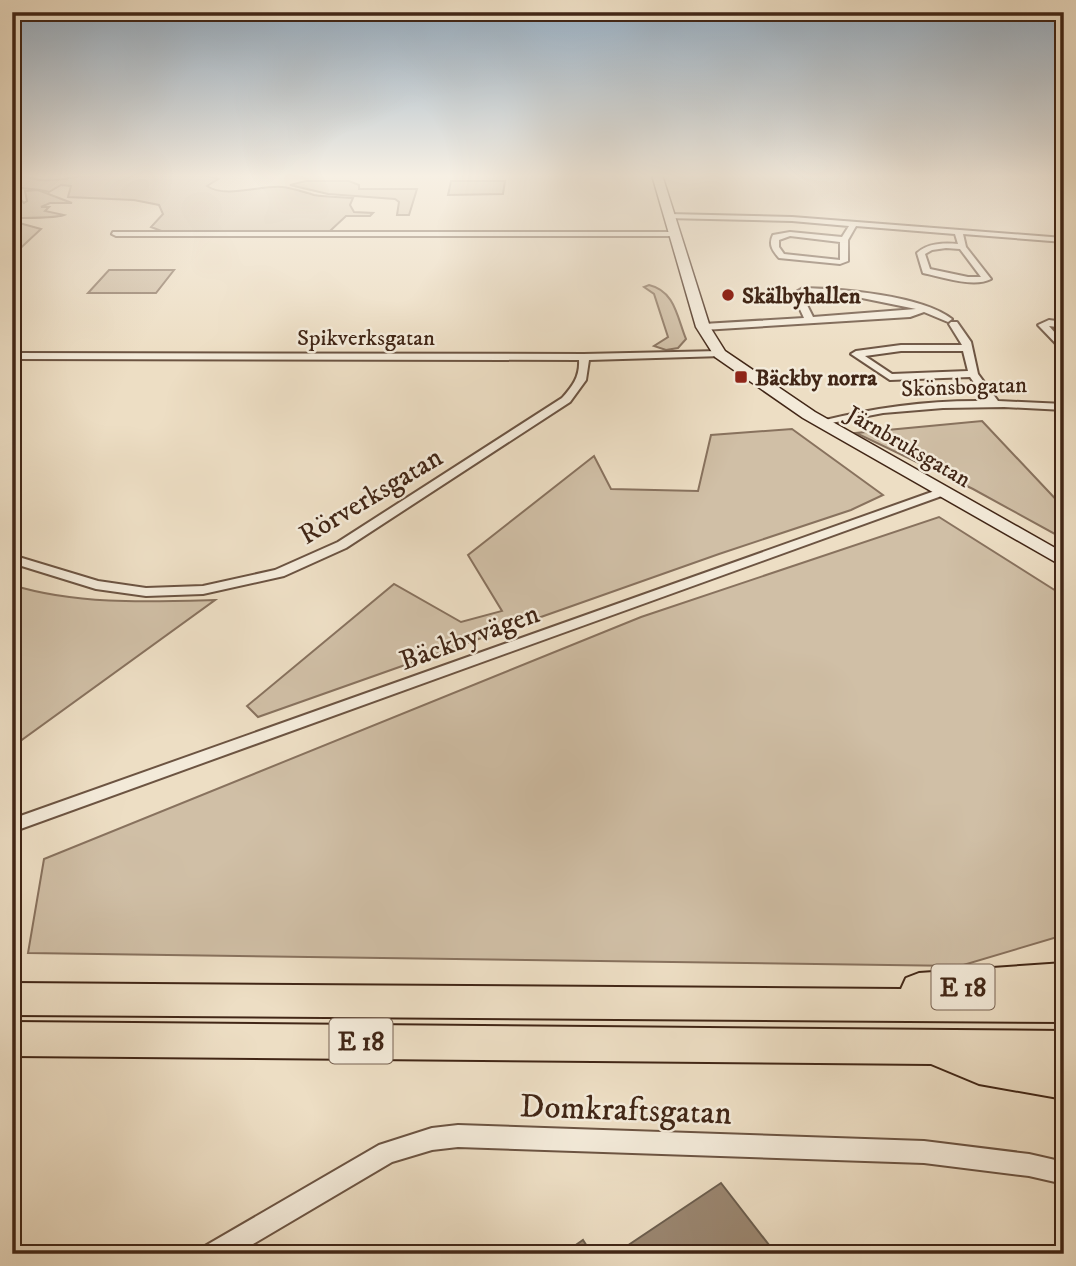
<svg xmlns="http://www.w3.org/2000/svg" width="1076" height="1266" font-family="'IM FELL DW Pica',serif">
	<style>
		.green { fill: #d0bfa6; stroke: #88725e; stroke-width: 2 }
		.building { fill: #9a8670; stroke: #6c5e4e; stroke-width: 2 }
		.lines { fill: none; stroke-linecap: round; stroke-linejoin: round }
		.street-casing { stroke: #6c5442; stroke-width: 4 }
		.secondary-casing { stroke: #412616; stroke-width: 3 }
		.highway-casing { stroke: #412616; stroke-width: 4 }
		.street { fill: #f3ead9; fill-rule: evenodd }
		.secondary { fill: #f3ead9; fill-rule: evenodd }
		.highway { fill: #eddec4; fill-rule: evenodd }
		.poi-dot { fill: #8f2418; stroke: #f3ead9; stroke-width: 2.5 }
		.labels { text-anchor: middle; stroke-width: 5; stroke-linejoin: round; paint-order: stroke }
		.far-poi-label { font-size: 23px; font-weight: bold; fill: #412616; stroke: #f3ead9; text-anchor: start }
		.far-street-label { font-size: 23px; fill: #412616; stroke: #f3ead9 }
		.shield { fill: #f3ead9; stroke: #766150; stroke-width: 2 }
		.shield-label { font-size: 26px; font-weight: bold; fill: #412616 }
		.street-label { font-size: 28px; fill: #412616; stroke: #f3ead9 }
		.near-street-label { font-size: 33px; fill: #412616; stroke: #f3ead9 }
	</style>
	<rect width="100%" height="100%" fill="#eddec4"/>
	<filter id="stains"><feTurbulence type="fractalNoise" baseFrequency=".00286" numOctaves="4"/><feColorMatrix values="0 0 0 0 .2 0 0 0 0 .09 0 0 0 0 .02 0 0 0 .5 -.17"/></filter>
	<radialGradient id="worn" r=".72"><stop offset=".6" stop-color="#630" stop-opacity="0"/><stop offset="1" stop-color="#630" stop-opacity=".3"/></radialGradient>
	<g class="green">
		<path d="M12,175C22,175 26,177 35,179C45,182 73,179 81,175L209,176L218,179L207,186C226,199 260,185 282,187C293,188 303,192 314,195C327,197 340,197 353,198L350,205L354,212L373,213L370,216H346L330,231L164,232L151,227L163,214L159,205L134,200L68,197L71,186L61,185L49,192C37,188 25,190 12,186Z"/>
		<polygon points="306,181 349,181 359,185 359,189 417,189 409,215 397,215 399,202 395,199 328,194 290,185"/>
		<polygon points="451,181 505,181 503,194 448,195"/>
		<path d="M12,188L20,190V199L24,203L27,201L25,191L38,190L72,203H50L41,207H49L45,211L64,215C57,218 23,218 12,218V211L16,207L12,209Z"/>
		<polygon points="12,221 41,229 12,256"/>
		<polygon points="109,270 174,270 156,293 88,293"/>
		<path d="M649,285C675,291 677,317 686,339L678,348L666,350L654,346L668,337L654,294L644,287Z"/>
		<polygon points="982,421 1064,508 1064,539 973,489 856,433"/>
		<polygon points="792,429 883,495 851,510 719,554 258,717 247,706 394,584 461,622 502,611 468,555 594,456 611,489 698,491 711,435"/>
		<polygon points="939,517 1064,596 1064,935 960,966 28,953 44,859 641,617"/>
		<path d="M12,585C77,605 148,602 215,600L12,747Z"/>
	</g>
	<g class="building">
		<polygon points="721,1183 776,1254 615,1254"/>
		<polygon points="583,1240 592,1254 563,1254"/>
	</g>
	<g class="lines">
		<g class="street-casing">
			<g id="street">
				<path d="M669,214L792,217L1064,238V242L963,234L966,247L991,279C974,288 942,277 923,273L917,253C928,243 943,243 958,244L955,234L856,226L848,240V261L840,264L779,258C773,251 768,245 773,235L790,232L842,237L849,226L792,221L666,218ZM790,236L840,242V260L784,254L779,247V240ZM946,248L960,249L981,277H968L930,269L925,254L932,250Z"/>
				<polygon points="113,232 674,232 678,234 674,236 116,236 112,234"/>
				<path d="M803,288C842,289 921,295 952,319L948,322L924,312L910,317L703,330L698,327L703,324L804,318L793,294ZM804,294L857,297L916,309L813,317L802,295Z"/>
				<polygon points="1049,320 1064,322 1064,328 1049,326 1064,343 1064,352 1038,325"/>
				<path d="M951,322H957L971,342L978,374L998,401L1064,404V410L1004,407L943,408L883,413L821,425V421C876,407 931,400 987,401L970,377L890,380L851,354L856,351L901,345H962L949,324ZM901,351H963L968,371L892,374L865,356Z"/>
				<path d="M720,351L723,352V356L589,360L586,380L570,402L346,548L284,576L203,594L146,596L96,589L12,563V555L98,581L146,588L203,586L275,570L338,542L562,398C573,386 580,376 579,360L12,359V353L584,354Z"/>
				<polygon points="943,488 947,490 947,494 12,832 12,819"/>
				<polygon points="458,1125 924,1141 1029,1154 1064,1162 1064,1184 1029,1176 924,1163 458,1147 432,1150 392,1162 236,1254 201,1254 205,1246 379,1145 432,1128"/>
			</g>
		</g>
		<g class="secondary-casing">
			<polygon id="secondary" points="652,175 662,175 710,327 725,351 815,412 1064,553 1064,567 803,418 715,357 696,327"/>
		</g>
		<g class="highway-casing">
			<g id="highway">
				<polygon points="1064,963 1064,1022 12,1015 12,983 901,989 906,978 919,973"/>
				<polygon points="12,1022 1064,1031 1064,1099 979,1084 931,1064 12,1056"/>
			</g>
		</g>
		<use href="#street" class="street"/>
		<use href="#secondary" class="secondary"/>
		<use href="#highway" class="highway"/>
	</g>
	<linearGradient id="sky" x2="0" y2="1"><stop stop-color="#93acc2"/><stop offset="0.5" stop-color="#f7f0e4"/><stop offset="1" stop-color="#f7f0e4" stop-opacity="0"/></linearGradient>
	<rect width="1076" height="352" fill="url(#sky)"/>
	<g class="poi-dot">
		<circle cx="728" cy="295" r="7"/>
		<rect x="734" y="370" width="14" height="14" rx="3.5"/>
	</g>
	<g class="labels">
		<g class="far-poi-label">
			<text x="742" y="303">Skälbyhallen</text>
			<text x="755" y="385">Bäckby norra</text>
		</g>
		<g class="far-street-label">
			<text x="366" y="345">Spikverksgatan</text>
			<text transform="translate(964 386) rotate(-2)" y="8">Skönsbogatan</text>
			<text transform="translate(909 446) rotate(30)" y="8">Järnbruksgatan</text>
		</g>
		<g class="shield">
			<rect x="931.5" y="964.5" width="63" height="45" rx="5"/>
			<rect x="329.5" y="1018.5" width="63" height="45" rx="5"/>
		</g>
		<g class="shield-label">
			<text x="963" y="996">E 18</text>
			<text x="361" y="1050">E 18</text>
		</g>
		<g class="street-label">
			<text transform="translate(370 495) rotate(-31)" y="10">Rörverksgatan</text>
			<text transform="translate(469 636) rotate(-20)" y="10">Bäckbyvägen</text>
		</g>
		<g class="near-street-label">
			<text transform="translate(626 1108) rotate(2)" y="12">Domkraftsgatan</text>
		</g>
	</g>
	<rect width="1076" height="1266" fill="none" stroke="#eddec4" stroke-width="42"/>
	<rect x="14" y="14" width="1048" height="1238" fill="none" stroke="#412616" stroke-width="3.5"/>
	<rect x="21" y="21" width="1034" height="1224" fill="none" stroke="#412616" stroke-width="2"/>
	<rect width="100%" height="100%" filter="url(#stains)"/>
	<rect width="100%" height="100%" fill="url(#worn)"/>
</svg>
